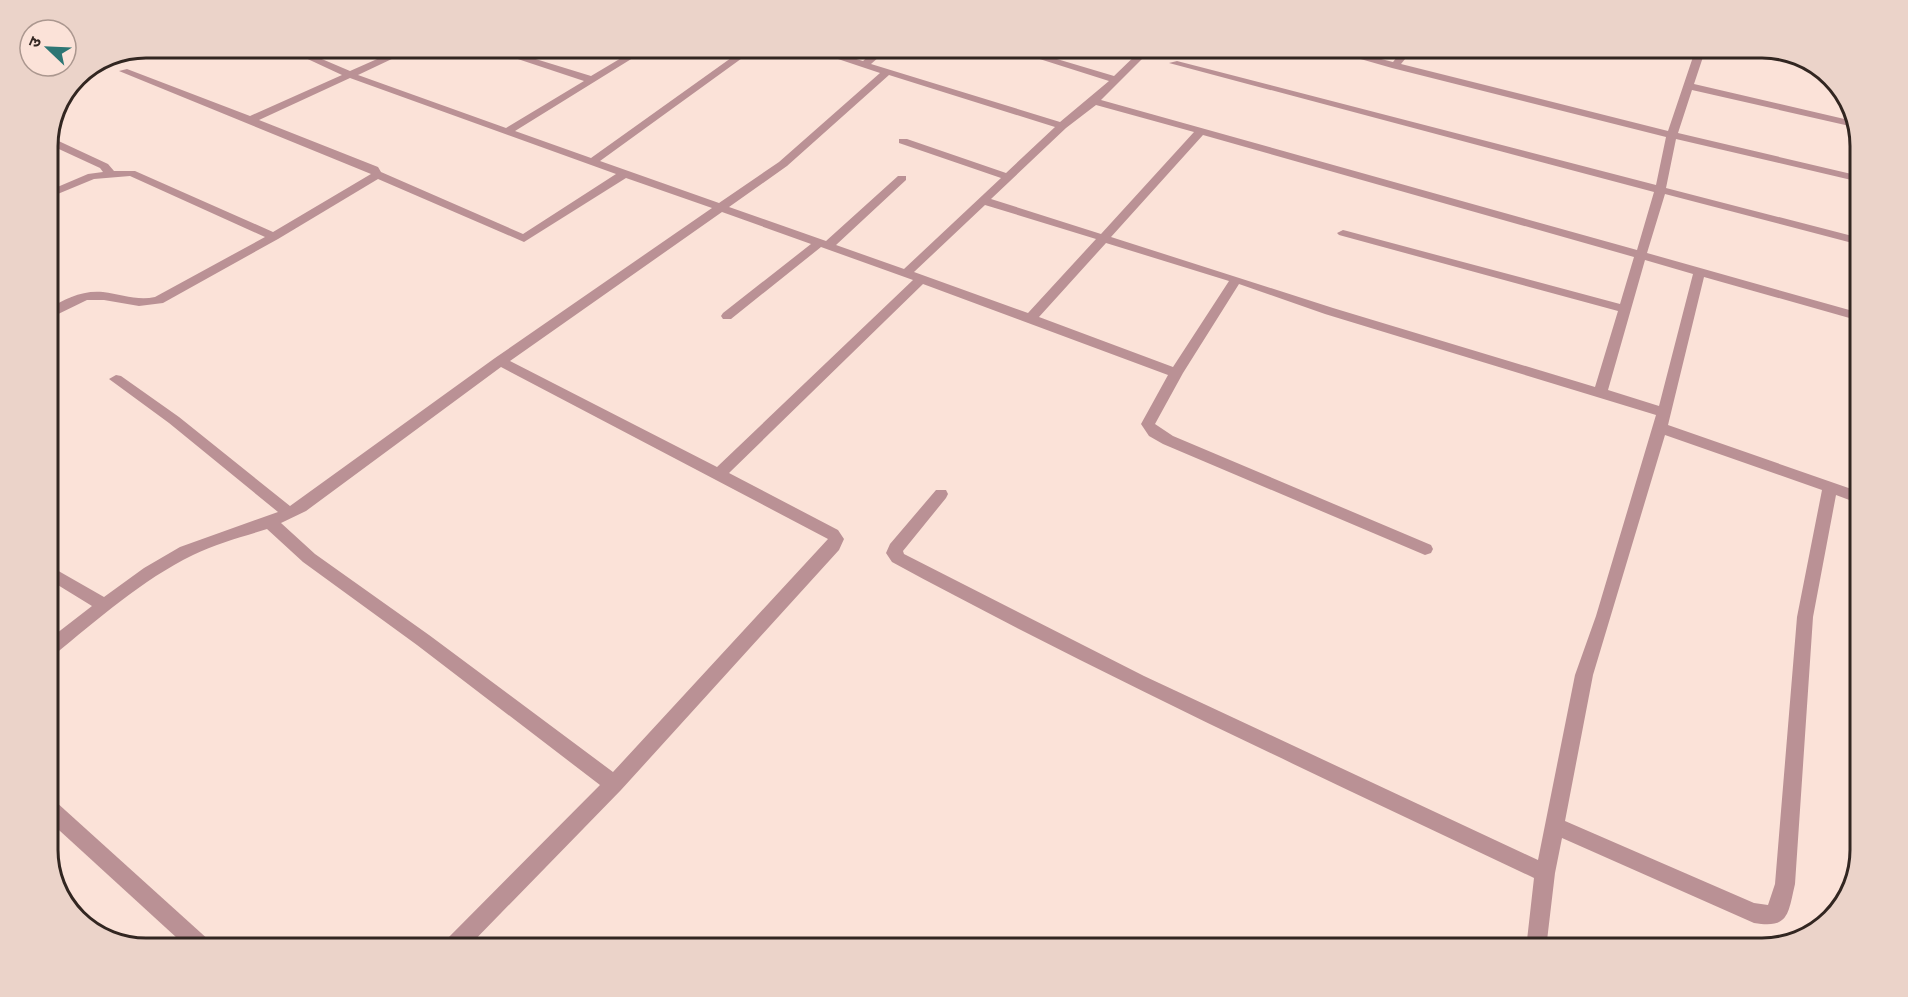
<svg xmlns="http://www.w3.org/2000/svg" width="1908" height="997" font-family="Cabin,'Noto Sans Devanagari',sans-serif">
	<style>
		.lines { fill: none; stroke-linecap: round; stroke-linejoin: round }
		.minor { fill: #ba9195; fill-rule: evenodd }
		.rim { fill: none; stroke: #322621; stroke-width: 3 }
	</style>
	<rect width="100%" height="100%" fill="#fbe2d8"/>
	<g class="lines">
		<g class="minor">
			<path d="M284,48H296L350,71L402,48H415L358,75L506,128L584,81L485,48H500L591,76L638,48H649L515,131L591,158L745,48H756L600,161L719,203L779,162L880,73L805,48H820L863,61L878,48H889L871,64L1060,122L1109,81L1005,48H1020L1114,76L1143,48H1153L1101,100L1637,250L1654,192L1169,63L1177,61L1656,185L1666,137L1392,68L1322,48H1338L1393,62L1404,48H1414L1401,64L1668,131L1696,48H1706L1694,84L1853,121L1854,127L1692,90L1678,133L1860,176V182L1676,139L1666,188L1860,238V245L1665,194L1647,253L1860,313V321L1704,277L1668,425L1860,492V504L1836,495L1813,617L1795,884C1788,914 1789,929 1754,923L1562,838L1555,873L1546,949H1526L1534,878C1319,776 1102,676 892,562L886,553L890,544L936,490H946L948,494L946,498L903,551L904,554L1144,676L1538,860L1575,675L1596,616L1656,415L1325,314L1239,284L1183,373L1155,424L1173,436L1431,545L1433,549L1431,553L1425,555L1163,444L1149,436L1141,424L1168,375L923,284L729,473L838,530L844,539L839,550L621,790L466,949H441L444,942L600,785L417,645L303,562L267,529C242,537 217,543 193,555C142,580 98,619 54,655L48,657V640L92,606L48,579V565L104,597L144,568L180,547L278,512L169,423L109,379L116,375L121,376L179,417L290,506L495,358L712,208L626,178L524,242L378,179L278,239L163,303L139,306L104,300H87L48,319V309C65,299 82,290 103,292C121,294 137,301 155,297L265,237L130,176L94,179L48,198V191L88,174L103,172L100,168L48,144L50,137L108,164L114,171H135L273,232L371,174L119,71L127,69L250,116L342,75ZM889,75L1055,127L1006,173L907,139H899V143L1001,178L904,269L836,245L906,180V176H898L826,241L729,207L787,166ZM350,78L616,174L523,234L381,172L378,167L259,120ZM1096,105L1194,132L1101,234L991,199L1066,128ZM1203,135L1634,257L1620,304L1347,231L1343,230L1337,233L1339,235L1618,311L1595,387L1333,308L1111,237ZM985,205L1096,239L1028,313L914,272ZM722,212L811,244L723,313L721,316L723,319H731L821,247L913,280L717,467L510,361ZM1106,243L1229,281L1173,367L1039,317ZM1645,260L1693,274L1659,406L1608,390ZM501,367L828,539L613,772L429,635L315,554L281,523L306,511ZM1665,435L1822,490L1797,617L1775,884L1768,905L1754,903L1565,821L1593,675Z"/>
			<polygon points="1746,48 1762,48 1805,58 1811,63"/>
			<polygon points="48,798 55,801 211,942 214,949 189,949 48,820"/>
		</g>
	</g>
	<path d="M0 0H1908V997H0ZM146 58H1762A88 88 0 0 1 1850 146V850A88 88 0 0 1 1762 938H146A88 88 0 0 1 58 850V146A88 88 0 0 1 146 58Z" fill="#ebd3c9" fill-rule="evenodd"/>
	<path class="rim" d="M146 58H1762A88 88 0 0 1 1850 146V850A88 88 0 0 1 1762 938H146A88 88 0 0 1 58 850V146A88 88 0 0 1 146 58Z"/>
	<g transform="translate(48 48) rotate(293)"><circle r="28" fill="#fbe2d8" stroke="#ab978f" stroke-width="1.5"/>
	<path d="M0-4.5L10 22L0 15L-10 22Z" fill="#2d7674"/>
	<text y="-9" font-size="16" font-weight="bold" text-anchor="middle" fill="#322621">उ</text>
	</g>
</svg>
